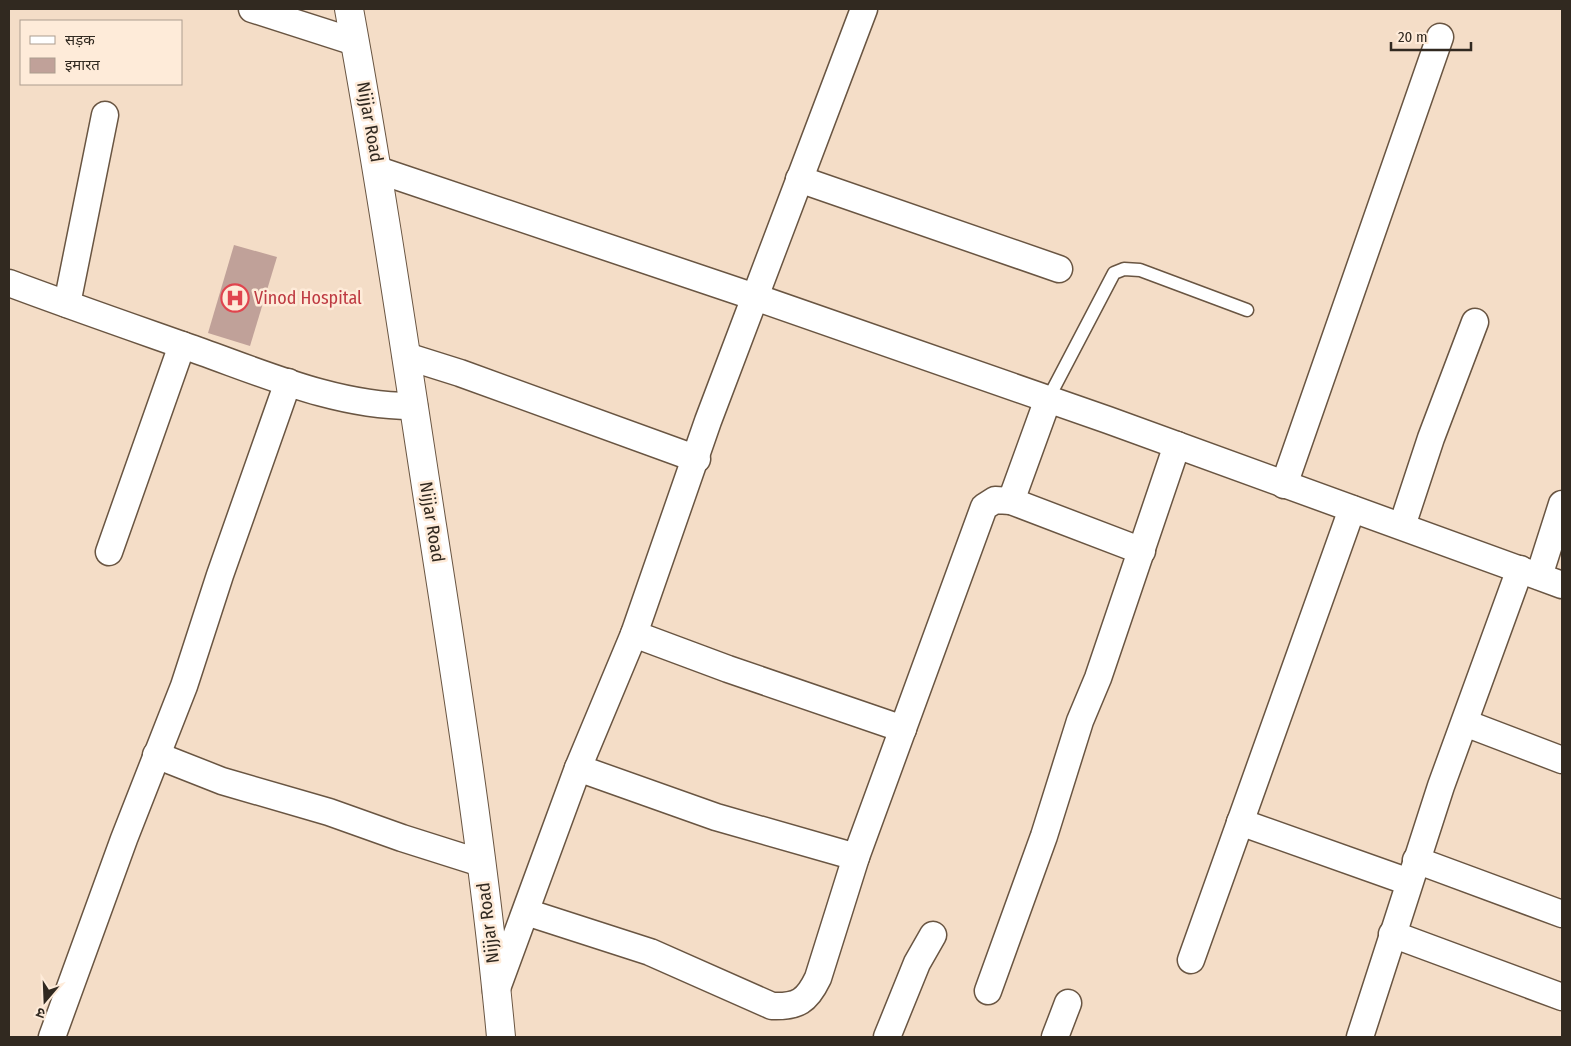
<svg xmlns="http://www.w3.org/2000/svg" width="1571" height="1046" font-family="'Fira Sans Condensed','Noto Sans Devanagari',sans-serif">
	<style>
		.building { fill: #c0a199 }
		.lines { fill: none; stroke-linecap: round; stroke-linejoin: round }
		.lane-casing { stroke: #695542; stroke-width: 15 }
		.street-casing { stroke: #695542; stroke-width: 29 }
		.secondary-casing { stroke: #695542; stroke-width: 30 }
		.lane { stroke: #fff; stroke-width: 12 }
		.street { stroke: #fff; stroke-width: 26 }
		.secondary { stroke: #fff; stroke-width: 28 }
		.labels { text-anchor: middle; stroke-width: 5; stroke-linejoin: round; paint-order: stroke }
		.street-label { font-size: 18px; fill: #312920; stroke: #feebd9 }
		.health-label { font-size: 18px; fill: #be3a42; stroke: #feebd9; text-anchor: start }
	</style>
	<rect width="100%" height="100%" fill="#f4ddc7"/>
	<polygon class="building" points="234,245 277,257 250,346 208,333"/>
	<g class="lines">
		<g class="lane-casing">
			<polyline id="lane" points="1048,399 1114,273 1124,269 1140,270 1247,310"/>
		</g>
		<g class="street-casing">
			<g id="street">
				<polyline points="252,9 355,42"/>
				<polyline points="378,170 755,297 1108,420 1562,585"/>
				<polyline points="799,179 1059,269"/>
				<path d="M9,283C73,307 137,329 202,352C269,376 341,407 414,406"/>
				<polyline points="67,304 105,115"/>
				<polyline points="406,356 460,373 697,459"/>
				<polyline points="1284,485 1440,37"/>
				<polyline points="1011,501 1048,399"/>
				<polyline points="1402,526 1431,438 1475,322"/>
				<polyline points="109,552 182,345"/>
				<polyline points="1539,576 1562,504"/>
				<polyline points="634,634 728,669 903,729"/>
				<polyline points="1465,723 1562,760"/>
				<polyline points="156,755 222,781 329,812 402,838 481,863"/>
				<polyline points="578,768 716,817 856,857"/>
				<polyline points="1240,822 1409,882"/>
				<polyline points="1416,860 1562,914"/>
				<path d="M526,912L650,952L772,1006C798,1007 807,1001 818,978L856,857L984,507L995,500L1011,501L1142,551"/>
				<polyline points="1392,934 1562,997"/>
				<polyline points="1191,960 1352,509"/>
				<polyline points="496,991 578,768 634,634 708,421 864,9"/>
				<polyline points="988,991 1044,836 1080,721 1098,678 1177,445"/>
				<polyline points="52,1037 124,839 184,686 220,575 288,382"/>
				<polyline points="887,1037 917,963 933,935"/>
				<polyline points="1055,1037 1068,1003"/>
				<polyline points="1360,1037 1441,786 1520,569"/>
			</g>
		</g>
		<g class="secondary-casing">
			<path id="secondary" d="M349,9C380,179 405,349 431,519C458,692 485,864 501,1037"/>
		</g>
		<use href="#lane" class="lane"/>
		<use href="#street" class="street"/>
		<use href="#secondary" class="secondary"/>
	</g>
	<defs>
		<g id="hospital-ring" transform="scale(1.4375)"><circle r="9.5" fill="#feebd9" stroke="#e0444e" stroke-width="1.5"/><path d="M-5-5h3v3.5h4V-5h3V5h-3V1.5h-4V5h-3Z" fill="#e0444e"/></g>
	</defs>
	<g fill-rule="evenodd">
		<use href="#hospital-ring" x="235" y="298"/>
	</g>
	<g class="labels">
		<g class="street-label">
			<text transform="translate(370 122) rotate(80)" y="6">Nijjar Road</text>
			<text transform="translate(432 522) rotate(81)" y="6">Nijjar Road</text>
			<text transform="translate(488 923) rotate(-97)" y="6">Nijjar Road</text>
		</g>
		<g class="health-label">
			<text x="254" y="304">Vinod Hospital</text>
		</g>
	</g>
	<rect width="1571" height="1046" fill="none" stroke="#312920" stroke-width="20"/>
	<rect x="20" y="20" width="162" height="65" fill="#feebd9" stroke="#ac9d8f"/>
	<rect x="30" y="36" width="25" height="8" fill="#ffffff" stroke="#ac9d8f"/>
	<text x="65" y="45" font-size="15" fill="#312920">सड़क</text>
	<rect x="30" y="58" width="25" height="15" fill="#c0a199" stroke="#ac9d8f"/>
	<text x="65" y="70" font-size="15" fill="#312920">इमारत</text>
	<g transform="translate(45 1001) rotate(199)" stroke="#feebd9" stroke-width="4" paint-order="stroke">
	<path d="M0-4L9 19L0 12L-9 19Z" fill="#312920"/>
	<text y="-8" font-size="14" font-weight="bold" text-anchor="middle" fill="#312920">उ</text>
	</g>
	<path d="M1391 42v8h80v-8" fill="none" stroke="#312920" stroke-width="2.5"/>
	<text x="1398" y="42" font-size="15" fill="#312920" stroke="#feebd9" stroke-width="4" paint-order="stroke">20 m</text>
</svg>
